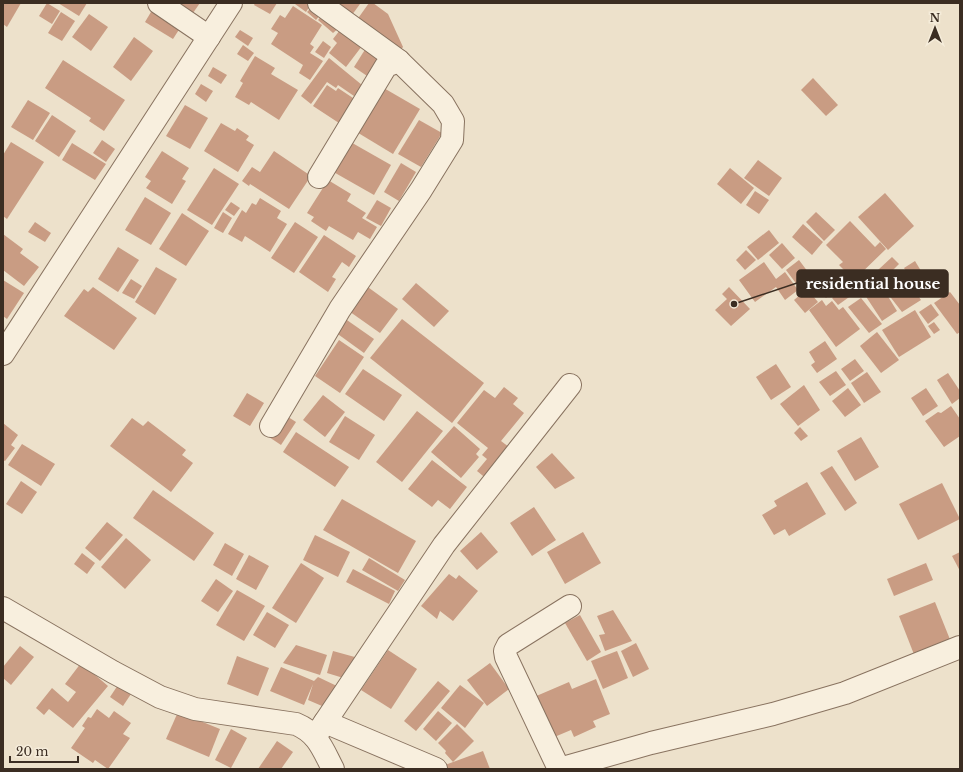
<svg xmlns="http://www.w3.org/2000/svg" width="963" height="772" font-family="'Libre Baskerville',serif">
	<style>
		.building { fill: #c99c83 }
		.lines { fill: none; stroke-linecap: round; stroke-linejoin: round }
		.minor-casing { stroke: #897360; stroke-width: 24 }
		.minor { stroke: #f8efde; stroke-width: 22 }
		.leader { fill: none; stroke: #3b2d22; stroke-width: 1.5 }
		.callout-dot { fill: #3b2d22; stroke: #f5ecda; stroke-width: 1.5 }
		.callout { fill: #3b2d22; stroke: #3b2d22; stroke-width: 1.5 }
		.callout-label { font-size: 15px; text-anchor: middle; font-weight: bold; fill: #fff }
	</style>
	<rect width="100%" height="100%" fill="#ede1cb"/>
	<g class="building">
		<polygon points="3,3 21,3 7,27 3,24"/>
		<polygon points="47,3 60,11 52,24 39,16"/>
		<polygon points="58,3 87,3 79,16"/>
		<polygon points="162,3 200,3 188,20"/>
		<polygon points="255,3 277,3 270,14 254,5"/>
		<polygon points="296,3 312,3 306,12 295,4"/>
		<polygon points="341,3 358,3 360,4 349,19 336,10"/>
		<polygon points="369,3 373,3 388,14 403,47 400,51 354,24"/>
		<polygon points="293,6 322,25 310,44 314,47 310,53 323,61 310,80 299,73 303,65 271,44 278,33 271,29 280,15 285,18"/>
		<polygon points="154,7 182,25 173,39 145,22"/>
		<polygon points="312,7 321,14 316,20 307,12"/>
		<polygon points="61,12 75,21 62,41 48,33"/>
		<polygon points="324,13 340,27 333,33 318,20"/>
		<polygon points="89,14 108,27 91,51 72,37"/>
		<polygon points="240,30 253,38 248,46 235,37"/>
		<polygon points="340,30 362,46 346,67 329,53 337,43 333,39"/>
		<polygon points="134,37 153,51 131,81 113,67"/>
		<polygon points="323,41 331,47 324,58 315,52"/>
		<polygon points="243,45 254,53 248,61 237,54"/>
		<polygon points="366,48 382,59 370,78 354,67"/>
		<polygon points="255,56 275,68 271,74 298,90 279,120 251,102 249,105 235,97 243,83 240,81"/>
		<polygon points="329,58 362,85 354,96 338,85 336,88 327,82 311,104 301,96"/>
		<polygon points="63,60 125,100 104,131 89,121 91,118 45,88"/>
		<polygon points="213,67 227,75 221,84 208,76"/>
		<polygon points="813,78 838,105 826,116 801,90"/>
		<polygon points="201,84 213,91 206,102 195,94"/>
		<polygon points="327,85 336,91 338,88 359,102 342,125 313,106"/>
		<polygon points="382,87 420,109 393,154 355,131"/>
		<polygon points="28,100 50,113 33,140 11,127"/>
		<polygon points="185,105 208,118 190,149 166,136"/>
		<polygon points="52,115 76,131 59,157 35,141"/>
		<polygon points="419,120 442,133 421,167 398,154"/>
		<polygon points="221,123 235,131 237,128 249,136 246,140 254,145 238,172 204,151"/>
		<polygon points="102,140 115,149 106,162 93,153"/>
		<polygon points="347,140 391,165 374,195 330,170"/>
		<polygon points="11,142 44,162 7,219 3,216 3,155"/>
		<polygon points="72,143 106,164 95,180 62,160"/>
		<polygon points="162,151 189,168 182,179 186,181 172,204 146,188 151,181 145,177"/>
		<polygon points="274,151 311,176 289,209 250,184 249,186 242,181 252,167 260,172"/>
		<polygon points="758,160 782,178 769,196 744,178"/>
		<polygon points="401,163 416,172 399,201 384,192"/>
		<polygon points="214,168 239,184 212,225 187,210"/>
		<polygon points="730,168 754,188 741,204 717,184"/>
		<polygon points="328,180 351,194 347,201 366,213 362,218 377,227 370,239 358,232 353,240 329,226 326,231 311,221 314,217 307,213"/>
		<polygon points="755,191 769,200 759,214 746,205"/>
		<polygon points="885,193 914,226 888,250 858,217"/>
		<polygon points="145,197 171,213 151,245 125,230"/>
		<polygon points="260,198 281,211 277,218 287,224 270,252 245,236 242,242 228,234 242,210 246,213 252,203 256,205"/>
		<polygon points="377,200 391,208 381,226 366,218"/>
		<polygon points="231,202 240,208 234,216 225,210"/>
		<polygon points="223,212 232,218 223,233 214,228"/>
		<polygon points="816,212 835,230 824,241 806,222"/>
		<polygon points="182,213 209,231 186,266 159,249"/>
		<polygon points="850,221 875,247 880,242 886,249 854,280 839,265 843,262 826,245"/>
		<polygon points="35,222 51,233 45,242 28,232"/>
		<polygon points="295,222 318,237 294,273 271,258"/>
		<polygon points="803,224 823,242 812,255 792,237"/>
		<polygon points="769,230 779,243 758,260 747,247"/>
		<polygon points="3,234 23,249 20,253 39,267 24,286 3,270"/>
		<polygon points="324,235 356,256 349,267 342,262 332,277 336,279 328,292 299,272"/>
		<polygon points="782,243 795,258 782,269 769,255"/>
		<polygon points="118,247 139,260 118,292 98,279"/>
		<polygon points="746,250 756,260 745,270 736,260"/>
		<polygon points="892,257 899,264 885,278 878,270"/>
		<polygon points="799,260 814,280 801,290 786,270"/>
		<polygon points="915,261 932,289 923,295 904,268"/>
		<polygon points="764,262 776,279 785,272 798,290 785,300 776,287 755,302 739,280"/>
		<polygon points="156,267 177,279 155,315 135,302"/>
		<polygon points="905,277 921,300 902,312 888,294 895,289 892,285"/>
		<polygon points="819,278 833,292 826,298 812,284"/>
		<polygon points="131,279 142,286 134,299 122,293"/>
		<polygon points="3,280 24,293 7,319 3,316"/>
		<polygon points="879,282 897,311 882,321 863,292"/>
		<polygon points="416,283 449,311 434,327 402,299"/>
		<polygon points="365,285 398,309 380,333 346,309"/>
		<polygon points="93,287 137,318 114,350 64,316 84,289 88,292"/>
		<polygon points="729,287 750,309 731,326 715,310 727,299 722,294"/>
		<polygon points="846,287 852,295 838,305 832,298"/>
		<polygon points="807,289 818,302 805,313 794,300"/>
		<polygon points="950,292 960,305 960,332 957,334 934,303"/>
		<polygon points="861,298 882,324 869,333 848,307"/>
		<polygon points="822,300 826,306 832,301 839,310 843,307 860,329 836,347 809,310"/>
		<polygon points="931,304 939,315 928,324 919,312"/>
		<polygon points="915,310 931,337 899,357 882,330"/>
		<polygon points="344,318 374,339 364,353 335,332"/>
		<polygon points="402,319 484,383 452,423 370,358"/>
		<polygon points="934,322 940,330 934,334 928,326"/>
		<polygon points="877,332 899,360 881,373 860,346"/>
		<polygon points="339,340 364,357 340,393 315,376"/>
		<polygon points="825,341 837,359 817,373 811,365 815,362 809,352"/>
		<polygon points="855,359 864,371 850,381 841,369"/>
		<polygon points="776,364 791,387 771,400 756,377"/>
		<polygon points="363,369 402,395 384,421 345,394"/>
		<polygon points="836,371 846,385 830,396 819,382"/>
		<polygon points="867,372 881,392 864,403 851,383"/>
		<polygon points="948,373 960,391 960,398 952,404 937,380"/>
		<polygon points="804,385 820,410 798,426 780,404"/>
		<polygon points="504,387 518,398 513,404 524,413 501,441 513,450 488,480 477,471 487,459 482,455 488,448 457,423 484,390 495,398"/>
		<polygon points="848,388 861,405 845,417 832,401"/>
		<polygon points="926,388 938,406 923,416 911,398"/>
		<polygon points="247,393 264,403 250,426 233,416"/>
		<polygon points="323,395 345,412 325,437 303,420"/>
		<polygon points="951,406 960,419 960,436 944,447 925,421 938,412 941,413"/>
		<polygon points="417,411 443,431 402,482 376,462"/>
		<polygon points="285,415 296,422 281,445 269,437"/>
		<polygon points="345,416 375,435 359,460 329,442"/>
		<polygon points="132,418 143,426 148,421 186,450 182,455 193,463 171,492 110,446"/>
		<polygon points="3,423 18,435 11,445 15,448 5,461 3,460"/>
		<polygon points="454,426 480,449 476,454 479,457 461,478 431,452"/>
		<polygon points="800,427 808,436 801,441 794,433"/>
		<polygon points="296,432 349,467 335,487 283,452"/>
		<polygon points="861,437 879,467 855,481 837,451"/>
		<polygon points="22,444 55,464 41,486 8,465"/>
		<polygon points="552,453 575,478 555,489 536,467"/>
		<polygon points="432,460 467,487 450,509 438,500 432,507 408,489"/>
		<polygon points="832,466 857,503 845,511 820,473"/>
		<polygon points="21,481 37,492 22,514 6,504"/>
		<polygon points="807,482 826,514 789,536 785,529 774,535 762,515 777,506 774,501"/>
		<polygon points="942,483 960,519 918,540 899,504"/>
		<polygon points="153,490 214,533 194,561 133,518"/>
		<polygon points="342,499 416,541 398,573 323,530"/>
		<polygon points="534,507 556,540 532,556 510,523"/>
		<polygon points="107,522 123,535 100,561 85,548"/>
		<polygon points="481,532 498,552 477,570 460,551"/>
		<polygon points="583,532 601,563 565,584 547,552"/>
		<polygon points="315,535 350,552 338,577 303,560"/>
		<polygon points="126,538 151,560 125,589 101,567"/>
		<polygon points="225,543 244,554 232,576 213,565"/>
		<polygon points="960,552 960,571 952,556"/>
		<polygon points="82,553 95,563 87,574 74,564"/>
		<polygon points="249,555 269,566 256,590 236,579"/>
		<polygon points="369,558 405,580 398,591 362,570"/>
		<polygon points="301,563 324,578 296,623 272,608"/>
		<polygon points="926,563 933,580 894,596 887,579"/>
		<polygon points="353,569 395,591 389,604 346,582"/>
		<polygon points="449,574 456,579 459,575 478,591 453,621 440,611 437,619 421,606"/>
		<polygon points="216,579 233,591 218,612 201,601"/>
		<polygon points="237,590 265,606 244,641 216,625"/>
		<polygon points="935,602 951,642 915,657 899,616"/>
		<polygon points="613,610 632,641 605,651 599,635 605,634 597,616"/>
		<polygon points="267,612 289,625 275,648 253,635"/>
		<polygon points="580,615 601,652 587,661 565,623"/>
		<polygon points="636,643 649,669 633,677 621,651"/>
		<polygon points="296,645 327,655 320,675 283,663"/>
		<polygon points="20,646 34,657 11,685 3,678 3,667"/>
		<polygon points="388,650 417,669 391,709 361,690"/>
		<polygon points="333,651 362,659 350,680 327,673"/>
		<polygon points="617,651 628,678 603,689 591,661"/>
		<polygon points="237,656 269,668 258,696 227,684"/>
		<polygon points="81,663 108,686 73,728 49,709 44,715 36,708 52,688 68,702 76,692 65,684"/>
		<polygon points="490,663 509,689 487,706 467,680"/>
		<polygon points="281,667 314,681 318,677 339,687 329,709 308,700 313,684 304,705 270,691"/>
		<polygon points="596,679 610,714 593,721 596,727 574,737 571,730 552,738 534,697 569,682 572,689"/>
		<polygon points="438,681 450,691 416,731 404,721"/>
		<polygon points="118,685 131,694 123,706 110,697"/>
		<polygon points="460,685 484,703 465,728 441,708"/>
		<polygon points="97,709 109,718 114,711 131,723 123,734 130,738 108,769 95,760 93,763 71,748 85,728 82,726 88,717 91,718"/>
		<polygon points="438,711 452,723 436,741 423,729"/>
		<polygon points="178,712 220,729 209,757 166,739"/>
		<polygon points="457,724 474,741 453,762 445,753 446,751 438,743"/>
		<polygon points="231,729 247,738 231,768 215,760"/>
		<polygon points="277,741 293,752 281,769 258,769"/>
		<polygon points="483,751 490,769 447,769 445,765"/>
	</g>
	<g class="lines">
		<g class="minor-casing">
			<g id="minor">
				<polyline points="159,3 209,37"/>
				<polyline points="319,177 386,66 399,61"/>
				<polyline points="3,354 231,3"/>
				<polyline points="271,426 340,309 421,190 452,140 453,121 443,104 399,61 319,3"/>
				<path d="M3,608L113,672L160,697L195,709L296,724C318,733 323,750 333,769"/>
				<polyline points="325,722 436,769"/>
				<polyline points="315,737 444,545 570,385"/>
				<polyline points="559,769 651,743 773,714 845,693 960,647"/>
				<polyline points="559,769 506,657 505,651 508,645 570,606"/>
			</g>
		</g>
		<use href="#minor" class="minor"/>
	</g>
	<path class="leader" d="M734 304L797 283"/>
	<circle class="callout-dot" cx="734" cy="304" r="4"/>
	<rect class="callout" x="797" y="270" width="151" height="27" rx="4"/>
	<g class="callout-label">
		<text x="873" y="289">residential house</text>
	</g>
	<rect width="963" height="772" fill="none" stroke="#3b2d22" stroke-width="8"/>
	<g transform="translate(935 28)" stroke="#f5ecda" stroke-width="3" paint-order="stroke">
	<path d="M0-3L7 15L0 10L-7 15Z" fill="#3b2d22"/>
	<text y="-6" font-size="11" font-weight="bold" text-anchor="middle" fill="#3b2d22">N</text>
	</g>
	<path d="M10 756v6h68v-6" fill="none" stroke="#3b2d22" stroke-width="2"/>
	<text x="16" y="756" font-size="12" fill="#3b2d22" stroke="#f5ecda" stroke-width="3" paint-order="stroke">20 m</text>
</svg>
